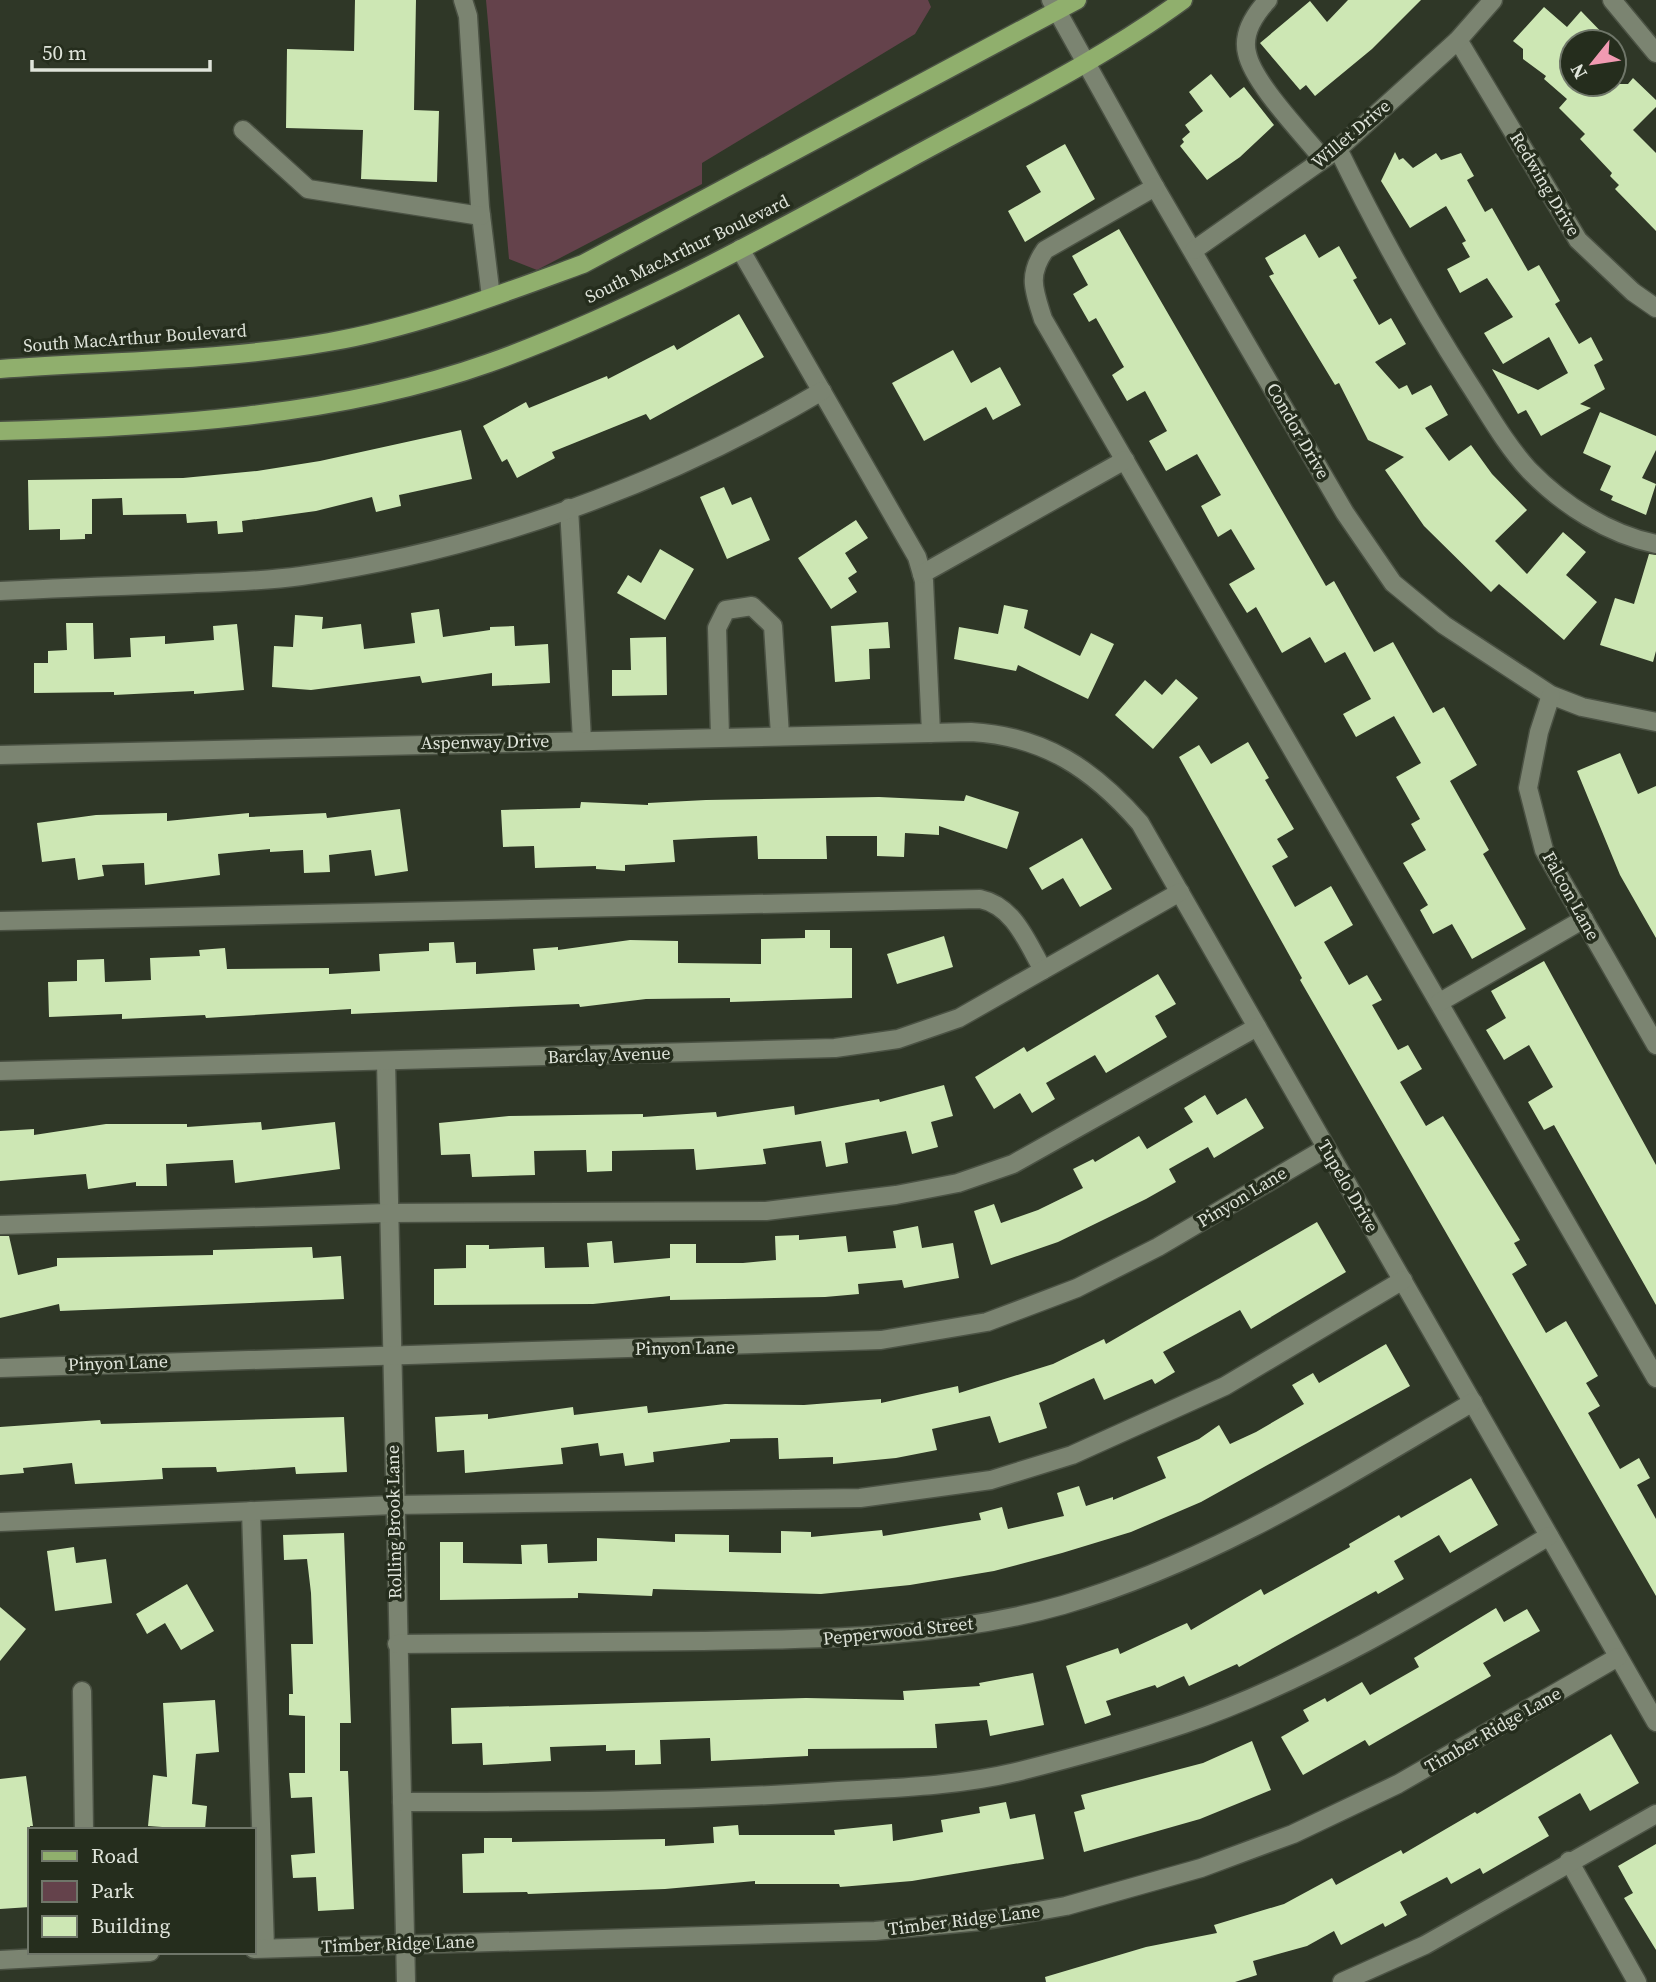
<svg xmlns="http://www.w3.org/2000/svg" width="1656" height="1982" font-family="'Source Serif 4',serif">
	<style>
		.green { fill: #64424b }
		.building { fill: #cde7b4 }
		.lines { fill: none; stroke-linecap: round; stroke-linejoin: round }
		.minor-casing { stroke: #4b5244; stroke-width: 21 }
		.major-casing { stroke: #4b5244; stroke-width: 21 }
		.minor { stroke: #7b8471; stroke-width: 18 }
		.major { stroke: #90af6d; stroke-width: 18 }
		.labels { text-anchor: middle; stroke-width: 7; stroke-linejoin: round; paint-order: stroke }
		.street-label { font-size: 18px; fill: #dfe4da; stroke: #252d1d }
	</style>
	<rect width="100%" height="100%" fill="#2f3727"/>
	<polygon class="green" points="486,0 928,0 931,7 915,34 702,163 702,184 537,270 509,259"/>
	<g class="building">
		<polygon points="355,0 416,0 414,110 439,111 437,182 361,179 363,130 286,128 287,49 354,51"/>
		<polygon points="1348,0 1421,0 1372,49 1315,96 1306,85 1300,90 1260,43 1310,1 1327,22"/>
		<polygon points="1544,7 1567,27 1581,11 1611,42 1572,42 1572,84 1628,84 1633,78 1656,100 1656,107 1633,130 1656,153 1656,231 1615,189 1619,185 1610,176 1612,173 1580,139 1585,134 1559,108 1567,99 1544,79 1546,76 1523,59 1523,49 1513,41"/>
		<polygon points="1211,74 1230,98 1244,87 1274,125 1240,157 1207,180 1180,146 1184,142 1182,139 1190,132 1185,125 1203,111 1189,92"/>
		<polygon points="1065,144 1095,199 1025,242 1008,211 1041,192 1026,166"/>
		<polygon points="1395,152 1399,160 1403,158 1413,168 1436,153 1441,160 1461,153 1474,176 1467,180 1485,212 1492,208 1528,271 1539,265 1560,301 1555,304 1579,344 1591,337 1603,360 1594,365 1605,389 1580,404 1591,408 1541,436 1526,410 1518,414 1492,369 1538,390 1568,373 1549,337 1503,364 1484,333 1513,317 1487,278 1460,293 1447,269 1470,257 1462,243 1466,241 1446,206 1410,228 1381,181"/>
		<polygon points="1119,229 1326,586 1334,581 1374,652 1393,642 1433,713 1444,707 1477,765 1450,781 1489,850 1483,854 1526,929 1472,959 1452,924 1433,934 1420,910 1428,905 1403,863 1426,850 1411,824 1420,819 1396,777 1421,763 1394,716 1356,737 1343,714 1371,699 1345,652 1325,663 1310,637 1282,653 1256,607 1247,613 1229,584 1255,569 1231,529 1218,537 1201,506 1221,495 1197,454 1166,471 1149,441 1167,431 1145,391 1127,401 1112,375 1124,367 1096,318 1089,322 1073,294 1088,285 1072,256"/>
		<polygon points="1305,234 1319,258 1339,246 1357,278 1353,280 1379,325 1391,318 1406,344 1375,362 1399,389 1407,385 1412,395 1431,385 1448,415 1425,428 1449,461 1471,445 1492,474 1527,510 1495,541 1527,574 1563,532 1586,552 1566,575 1597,602 1564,640 1499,584 1491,592 1424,526 1385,470 1404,457 1368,440 1339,383 1335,385 1269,276 1274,274 1265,258"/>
		<polygon points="739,314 764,357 650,420 646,414 552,452 555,458 517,478 507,459 502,462 483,426 526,402 529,408 607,376 608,379 674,345 677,350"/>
		<polygon points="953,350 971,383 1000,367 1021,405 993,420 986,407 924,441 892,383"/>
		<polygon points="1600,412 1656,436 1656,450 1642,478 1656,484 1646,515 1611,500 1613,496 1600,490 1611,466 1583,453"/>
		<polygon points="461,430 472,479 399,495 401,506 376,512 372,497 316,511 242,521 243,532 218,534 217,521 187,523 186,514 123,515 122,498 92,499 92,534 85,534 85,539 60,540 60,529 29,530 28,480 183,478 257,471 320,461"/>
		<polygon points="724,487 732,505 751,497 770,540 727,559 700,497"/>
		<polygon points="856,520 868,538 845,553 857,572 848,578 857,592 831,609 798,558"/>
		<polygon points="660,549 694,569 665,620 617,593 628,575 641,583"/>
		<polygon points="1649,554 1656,555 1656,651 1653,662 1600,645 1615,598 1634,604"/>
		<polygon points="1004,605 1028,610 1024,628 1080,656 1091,633 1114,644 1088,699 1018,665 1016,671 954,659 959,627 998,634"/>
		<polygon points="439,609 443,637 490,630 490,627 514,626 515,646 548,644 550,683 492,686 492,673 422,683 420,676 311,690 272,687 274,646 293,647 295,615 323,617 322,629 361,624 364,649 415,643 411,613"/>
		<polygon points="888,622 890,648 869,649 870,679 835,682 831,626"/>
		<polygon points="66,623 93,623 94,659 131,657 130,638 165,636 165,644 214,640 213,626 237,624 244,690 194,694 194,691 114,695 114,692 34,693 34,663 48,663 48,651 67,650"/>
		<polygon points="666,637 667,695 612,696 612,670 631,670 630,638"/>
		<polygon points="1176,679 1198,698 1153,749 1115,715 1145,680 1162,695"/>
		<polygon points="1248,742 1269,778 1265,780 1294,829 1277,839 1288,857 1272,866 1295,907 1331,886 1353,925 1324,942 1349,985 1367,975 1382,1000 1372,1005 1398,1050 1408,1045 1422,1069 1400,1082 1426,1126 1443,1116 1520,1240 1514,1243 1527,1265 1512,1274 1546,1333 1566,1321 1598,1376 1586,1383 1600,1406 1588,1413 1620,1469 1639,1458 1650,1478 1637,1485 1656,1519 1656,1596 1300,980 1302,978 1179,757 1199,745 1211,764"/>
		<polygon points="1620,753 1638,794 1656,786 1656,938 1620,875 1577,771"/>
		<polygon points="966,795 1019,812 1007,849 939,826 939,835 905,833 904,857 877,856 877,836 826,836 827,859 758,859 757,836 709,838 673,840 675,862 625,865 625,871 596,869 596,866 535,868 534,846 503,847 501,810 580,808 581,802 648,805 648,803 706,800 879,797 964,801"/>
		<polygon points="400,809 408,871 375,876 371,850 329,855 330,872 304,873 303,850 270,852 270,849 218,854 220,875 145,885 144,863 102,865 104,876 78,880 75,858 42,862 37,823 96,815 167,813 167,821 249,813 249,817 326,813 327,818"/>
		<polygon points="1082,838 1112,889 1080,907 1063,878 1042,890 1029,868"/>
		<polygon points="805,930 830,930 830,948 852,948 852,998 730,1002 730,998 646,999 580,1007 579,1004 351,1014 351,1009 206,1018 205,1015 122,1019 122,1014 49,1017 48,982 77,981 77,960 104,959 105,982 151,980 150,958 200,956 199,950 225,948 227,969 329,968 329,974 380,971 379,954 429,951 429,943 454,942 456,963 476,962 476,974 535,970 533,949 558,947 558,950 630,940 678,941 678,963 761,964 761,939 805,938"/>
		<polygon points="944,936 953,967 897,984 887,954"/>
		<polygon points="1544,961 1656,1165 1656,1305 1554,1125 1544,1130 1528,1102 1553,1087 1529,1045 1504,1060 1486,1030 1506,1018 1491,991"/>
		<polygon points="1158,974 1176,1004 1155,1016 1167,1037 1106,1073 1095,1055 1046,1083 1055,1099 1032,1113 1020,1093 994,1109 975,1077 1024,1047 1027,1052"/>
		<polygon points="944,1085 953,1116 931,1122 938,1147 912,1154 906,1131 845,1143 848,1163 826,1167 821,1141 763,1149 766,1164 696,1170 694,1149 612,1151 612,1171 587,1172 586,1150 534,1151 535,1175 472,1177 470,1154 441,1155 439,1123 509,1116 643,1114 643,1117 716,1112 717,1117 794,1106 795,1115 879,1099 880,1102"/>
		<polygon points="1205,1095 1217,1115 1246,1098 1264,1128 1214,1158 1208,1147 1169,1169 1176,1182 1146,1199 1058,1242 991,1265 974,1211 994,1204 1001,1223 1038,1210 1083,1188 1073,1169 1093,1159 1095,1162 1139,1136 1147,1149 1193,1122 1184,1108"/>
		<polygon points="261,1122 262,1130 335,1122 340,1169 235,1183 233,1160 166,1164 167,1186 136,1186 136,1182 88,1189 86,1174 0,1181 0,1131 34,1129 34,1135 106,1124 187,1124 187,1127"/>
		<polygon points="1317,1222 1346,1272 1251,1329 1240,1310 1163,1352 1175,1372 1155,1384 1152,1379 1104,1400 1094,1378 1039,1403 1047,1428 999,1443 990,1416 932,1429 937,1450 896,1458 833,1464 833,1457 779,1459 778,1438 730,1439 730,1442 653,1452 654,1462 625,1466 623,1453 600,1456 598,1443 561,1448 563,1464 465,1473 464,1450 437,1452 435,1417 488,1414 488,1419 573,1407 574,1415 647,1406 648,1413 725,1404 804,1405 881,1399 881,1403 958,1386 959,1393 1053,1364 1104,1339 1106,1344"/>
		<polygon points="918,1226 922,1248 953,1243 959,1278 904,1288 902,1280 858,1284 859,1294 825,1297 670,1300 670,1296 593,1304 434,1305 434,1269 466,1268 466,1245 489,1245 489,1249 544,1247 545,1268 589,1267 587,1243 612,1241 614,1263 670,1258 670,1244 696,1244 696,1263 743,1263 776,1260 775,1236 799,1235 799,1240 846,1236 848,1252 896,1248 893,1231"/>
		<polygon points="0,1236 9,1236 18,1275 57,1266 57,1258 213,1255 213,1250 312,1247 313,1258 341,1256 344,1299 60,1311 59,1304 0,1318"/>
		<polygon points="1386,1344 1410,1386 1201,1502 1131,1532 1062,1553 994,1571 910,1585 821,1594 653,1589 652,1596 578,1593 578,1598 440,1600 440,1542 463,1542 463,1563 522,1564 521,1545 547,1544 548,1563 597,1561 597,1538 675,1542 675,1534 729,1535 729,1552 781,1553 781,1531 811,1532 811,1537 882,1530 883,1536 981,1520 979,1513 1002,1507 1008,1529 1064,1516 1057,1493 1079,1486 1086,1506 1113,1497 1113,1500 1166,1478 1157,1457 1199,1439 1219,1425 1230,1444 1256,1432 1304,1404 1292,1385 1313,1373 1319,1383"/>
		<polygon points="344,1417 347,1472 296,1474 295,1467 217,1472 216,1467 162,1468 163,1479 75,1484 72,1463 23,1468 24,1473 0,1475 0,1427 100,1420 101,1424"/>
		<polygon points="1471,1478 1498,1525 1450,1553 1439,1535 1394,1561 1404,1579 1378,1594 1376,1591 1239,1667 1237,1664 1189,1686 1184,1676 1157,1688 1155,1685 1106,1701 1111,1715 1085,1724 1066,1666 1118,1648 1120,1654 1187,1623 1191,1630 1261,1589 1264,1595 1350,1547 1349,1544 1399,1515 1401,1518"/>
		<polygon points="344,1533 351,1723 340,1723 340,1771 348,1771 354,1909 318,1911 316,1877 293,1878 291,1855 315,1853 312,1797 291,1798 289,1773 305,1773 305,1716 289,1715 289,1694 293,1694 291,1644 313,1644 311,1593 307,1559 284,1560 283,1535"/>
		<polygon points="74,1547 76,1563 106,1559 112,1603 55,1611 47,1551"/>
		<polygon points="187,1584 214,1631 181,1650 165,1623 147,1634 136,1614"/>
		<polygon points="0,1607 26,1629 0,1661"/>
		<polygon points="1496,1608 1504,1622 1527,1609 1540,1631 1483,1663 1491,1676 1369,1746 1365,1740 1303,1775 1281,1737 1309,1721 1303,1710 1325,1698 1327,1702 1362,1682 1370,1695 1419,1667 1414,1658"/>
		<polygon points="1033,1673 1044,1725 990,1736 987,1720 935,1724 937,1748 808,1749 808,1756 711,1761 710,1738 660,1740 661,1764 635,1765 635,1750 606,1751 606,1745 550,1747 551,1761 483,1765 482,1743 452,1744 451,1708 806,1698 904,1700 903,1691 980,1686 979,1683"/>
		<polygon points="215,1700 219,1752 196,1754 192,1804 207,1806 205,1830 148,1826 153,1775 167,1777 163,1703"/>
		<polygon points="1611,1734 1639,1783 1590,1811 1580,1793 1538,1817 1549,1836 1483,1874 1480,1868 1451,1884 1447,1877 1400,1902 1407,1915 1385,1927 1383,1923 1341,1945 1334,1931 1307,1946 1253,1961 1257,1975 1235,1982 1046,1982 1045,1977 1146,1947 1217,1933 1214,1925 1284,1904 1332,1878 1336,1885 1401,1850 1403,1854 1475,1812 1477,1814"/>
		<polygon points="1252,1741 1271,1790 1200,1819 1084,1852 1074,1812 1085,1809 1081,1795 1203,1763"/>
		<polygon points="26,1776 33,1826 30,1826 30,1907 0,1909 0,1779"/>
		<polygon points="1006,1802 1010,1819 1035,1814 1044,1859 912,1881 840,1887 839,1884 755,1884 755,1881 665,1889 528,1894 527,1892 463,1893 462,1854 484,1853 484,1838 512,1838 512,1842 665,1839 665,1846 714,1843 713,1827 738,1825 739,1835 835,1835 834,1830 892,1824 893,1841 943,1832 941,1820 980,1813 979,1807"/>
		<polygon points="1656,1844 1656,1950 1624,1898 1633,1893 1618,1866"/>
	</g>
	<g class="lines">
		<g class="minor-casing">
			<g id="minor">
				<polyline points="463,0 468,16 480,207 491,297"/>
				<polyline points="1051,0 1155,187 1345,513 1393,583 1444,625 1551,695 1582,707 1656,722"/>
				<path d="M1268,0C1255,14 1242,33 1247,53C1253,83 1303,134 1323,159"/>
				<polyline points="1612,0 1656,53"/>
				<polyline points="1458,40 1578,240 1633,292 1656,308"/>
				<polyline points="243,130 308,189 481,216"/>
				<path d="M1338,149C1377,229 1420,307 1468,382C1487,411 1505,444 1529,470C1563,505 1608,534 1656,544"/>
				<path d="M1155,187L1045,250C1027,276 1034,290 1043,319L1656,1378"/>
				<polyline points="740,249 917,557 924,581 931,733"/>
				<polyline points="1194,250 1338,149 1458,40 1493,0"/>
				<polyline points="569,508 582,740"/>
				<polyline points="922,574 1125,460"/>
				<path d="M0,591C58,588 116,586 175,584C217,582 259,582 301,576C484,550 663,485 822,391"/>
				<polyline points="1551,695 1539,732 1528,788 1544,850 1656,1045"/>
				<polyline points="720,736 717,628 726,610 752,606 773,626 780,735"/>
				<path d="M0,755L971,732C1044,736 1093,769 1140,823L1656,1722"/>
				<path d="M0,921L980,899C1014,906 1027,942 1043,970"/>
				<polyline points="1440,1002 1584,919"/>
				<polyline points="386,1061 406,1982"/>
				<polyline points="0,1071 835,1048 898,1039 959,1018 1180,892"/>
				<polyline points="0,1225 388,1213 766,1211 896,1195 958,1183 1013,1164 1257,1027"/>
				<polyline points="0,1368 881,1340 987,1322 1077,1288 1158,1247 1326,1148"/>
				<polyline points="251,1511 265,1948"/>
				<polyline points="0,1522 394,1505 860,1498 991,1480 1072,1455 1225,1386 1403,1280"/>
				<path d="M397,1644C499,1643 601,1642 703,1641C824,1639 946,1638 1063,1605C1211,1562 1342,1479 1473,1402"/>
				<polyline points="82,1691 84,1830"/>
				<path d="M402,1802C543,1802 683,1801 824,1792C889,1788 953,1787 1016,1772C1072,1758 1130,1742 1184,1724C1310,1681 1436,1604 1549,1536"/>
				<polyline points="1569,1861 1637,1982"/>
				<polyline points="254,1949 875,1931 981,1921 1066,1906 1201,1868 1293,1834 1398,1784 1618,1657"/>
				<polyline points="0,1960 150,1952"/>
				<polyline points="1342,1982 1425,1945 1656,1814"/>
			</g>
		</g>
		<g class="major-casing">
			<g id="major">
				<path d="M0,369C109,361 221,361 329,342C416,327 501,294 583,264L1077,0"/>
				<path d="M0,431C159,427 337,417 489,363C634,311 770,234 905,161C998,110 1097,63 1183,0"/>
			</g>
		</g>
		<use href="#minor" class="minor"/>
		<use href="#major" class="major"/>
	</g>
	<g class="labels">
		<g class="street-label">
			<text transform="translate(1351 134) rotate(-40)" y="6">Willet Drive</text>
			<text transform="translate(1545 184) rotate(59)" y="6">Redwing Drive</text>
			<text transform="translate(687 249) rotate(-26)" y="6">South MacArthur Boulevard</text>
			<text transform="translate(135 338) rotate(-4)" y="6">South MacArthur Boulevard</text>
			<text transform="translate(1298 431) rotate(60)" y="6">Condor Drive</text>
			<text transform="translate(485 742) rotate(-1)" y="6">Aspenway Drive</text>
			<text transform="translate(1571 896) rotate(61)" y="6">Falcon Lane</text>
			<text transform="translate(609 1055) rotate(-2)" y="6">Barclay Avenue</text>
			<text transform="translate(1348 1186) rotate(60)" y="6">Tupelo Drive</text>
			<text transform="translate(1242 1197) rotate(-31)" y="6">Pinyon Lane</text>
			<text transform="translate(685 1348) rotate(-1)" y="6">Pinyon Lane</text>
			<text transform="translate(118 1363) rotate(-2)" y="6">Pinyon Lane</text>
			<text transform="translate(394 1522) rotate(-91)" y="6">Rolling Brook Lane</text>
			<text transform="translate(898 1631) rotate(-6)" y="6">Pepperwood Street</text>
			<text transform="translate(1493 1730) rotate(-30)" y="6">Timber Ridge Lane</text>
			<text transform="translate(964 1920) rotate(-7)" y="6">Timber Ridge Lane</text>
			<text transform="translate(398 1944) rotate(-2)" y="6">Timber Ridge Lane</text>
		</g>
	</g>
	<rect x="28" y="1828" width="228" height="126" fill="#252d1d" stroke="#6f7669" stroke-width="2"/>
	<rect x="42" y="1851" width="35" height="10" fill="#90af6d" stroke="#6f7669" stroke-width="2"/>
	<text x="91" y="1863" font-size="21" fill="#dfe4da">Road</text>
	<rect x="42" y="1881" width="35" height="21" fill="#64424b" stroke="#6f7669" stroke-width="2"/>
	<text x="91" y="1898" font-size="21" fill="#dfe4da">Park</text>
	<rect x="42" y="1916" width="35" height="21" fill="#cde7b4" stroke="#6f7669" stroke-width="2"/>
	<text x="91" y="1933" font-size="21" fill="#dfe4da">Building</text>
	<g transform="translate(1593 63) rotate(240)"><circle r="33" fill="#252d1d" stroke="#6f7669" stroke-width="2"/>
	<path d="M0-5L12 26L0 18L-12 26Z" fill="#f19ab2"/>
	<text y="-10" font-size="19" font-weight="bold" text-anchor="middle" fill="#dfe4da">N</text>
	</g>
	<path d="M32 60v10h178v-10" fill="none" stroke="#dfe4da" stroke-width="3.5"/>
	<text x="42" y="60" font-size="21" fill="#dfe4da" stroke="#252d1d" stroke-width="5" paint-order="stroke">50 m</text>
</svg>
